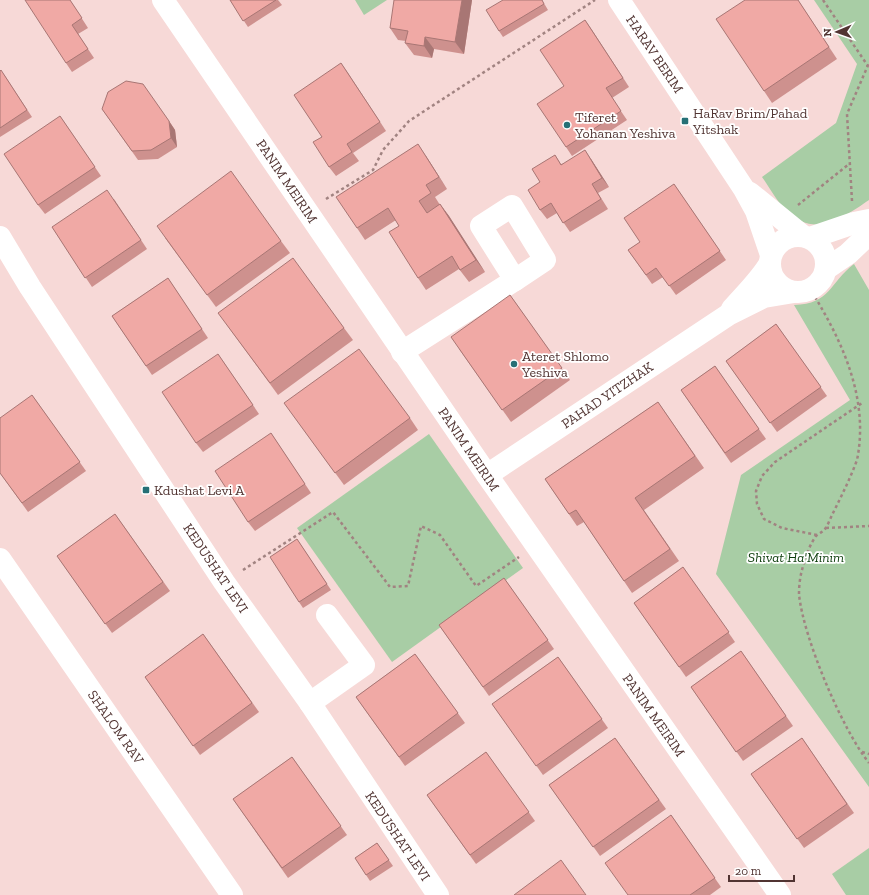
<svg xmlns="http://www.w3.org/2000/svg" width="869" height="895" font-family="'Zilla Slab',serif">
	<style>
		.green { fill: #a8cda5 }
		.lines { fill: none; stroke-linecap: round; stroke-linejoin: round }
		.path { stroke: #a18381; stroke-width: 2.5; stroke-dasharray: 3 3; stroke-linecap: butt }
		.minor { stroke: #fff; stroke-width: 22 }
		.wall { fill: #ce918e }
		.shaded-wall { fill: #a87674 }
		.building { fill: #f0a9a5; stroke: #a87674 }
		.poi-dot { fill: #267076; stroke: #fff; stroke-width: 1.5 }
		.labels { text-anchor: middle; stroke-width: 3.5; stroke-linejoin: round; paint-order: stroke }
		.street-label { font-size: 14px; fill: #513432; stroke: #fff }
		.poi-label { font-size: 14px; fill: #513432; stroke: #fff; text-anchor: start }
		.park-label { font-size: 14px; font-style: italic; fill: #0a3b09; stroke: #fff }
	</style>
	<rect width="100%" height="100%" fill="#f7d9d7"/>
	<g class="green">
		<polygon points="355,0 387,0 364,15"/>
		<path d="M814,0H869V200C844,217 815,239 787,211C777,202 770,188 762,177L836,123L857,64Z"/>
		<path d="M854,264L869,290V787L716,574L741,475L850,400L794,305C831,304 829,283 854,264Z"/>
		<polygon points="429,434 523,568 392,662 297,528"/>
		<polygon points="869,848 869,895 846,895 832,874"/>
	</g>
	<g class="lines">
		<g class="path">
			<polyline points="823,0 868,66"/>
			<polyline points="326,199 373,170 383,150 409,121 595,0"/>
			<polyline points="852,201 847,114 869,63"/>
			<polyline points="798,205 849,164"/>
			<path d="M815,297C844,345 869,401 857,460C850,479 841,497 832,515C830,519 828,525 825,529C823,532 819,533 816,536C809,546 805,558 802,570C800,577 799,586 799,594C803,637 842,729 869,763"/>
			<polyline points="826,528 869,526"/>
			<polyline points="817,535 782,528 764,519 757,504 756,491 762,476 775,462 862,403"/>
			<polyline points="243,570 333,512 390,587 408,586 421,526 440,535 476,586 519,557"/>
			<polyline points="862,752 869,754"/>
		</g>
		<g class="minor">
			<polyline points="163,0 487,475 780,895"/>
			<polyline points="619,0 744,189 756,211 771,255"/>
			<polyline points="750,193 803,236"/>
			<polygon points="512,206 545,260 515,280 481,226"/>
			<circle cx="798" cy="264" r="28"/>
			<polyline points="0,237 30,287 224,582 310,703 438,895"/>
			<polyline points="810,238 854,223 869,220"/>
			<polyline points="826,269 848,254 869,234"/>
			<path d="M732,309C745,294 760,280 770,263"/>
			<polyline points="402,352 515,280"/>
			<polyline points="487,475 728,315 764,297 794,292"/>
			<polyline points="0,559 232,895"/>
			<polyline points="310,703 364,665 327,615"/>
		</g>
	</g>
	<g class="wall">
		<polygon points="70,0 88,28 78,34 94,58 72,72 66,63"/>
		<polygon points="230,0 278,0 282,5 248,27"/>
		<polygon points="472,0 464,54 434,49 432,58 414,55 405,43 406,41 398,40 390,28"/>
		<polygon points="503,0 542,0 548,10 503,37 499,31"/>
		<polygon points="798,0 837,59 772,103 764,91"/>
		<polygon points="585,20 629,87 612,98 627,120 572,156 566,147 564,86"/>
		<polygon points="341,63 386,131 353,153 359,161 336,176 329,167 322,137"/>
		<polygon points="0,71 5,76 32,117 0,137"/>
		<polygon points="102,109 169,121 175,130 177,147 158,159 138,160"/>
		<polygon points="60,116 101,176 45,214 38,205"/>
		<polygon points="555,155 561,164 591,159 609,187 598,193 608,209 570,232 557,213 547,219 540,210 540,182"/>
		<polygon points="426,156 447,189 435,197 440,205 440,204 449,216 485,272 469,282 459,269 426,290 418,278 399,226 396,220 365,240 357,228"/>
		<polygon points="674,184 726,260 676,295 663,277 652,284 628,250 640,242"/>
		<polygon points="114,199 147,249 92,287 52,227"/>
		<polygon points="165,238 281,241 290,253 216,307"/>
		<polygon points="168,278 208,338 152,375 112,316"/>
		<polygon points="510,295 570,380 511,422 459,349"/>
		<polygon points="776,324 827,396 777,432 726,361"/>
		<polygon points="227,325 344,328 353,340 278,395"/>
		<polygon points="218,354 259,414 203,452 196,443"/>
		<polygon points="715,366 766,439 731,463 681,390"/>
		<polygon points="32,395 86,471 28,512 0,473"/>
		<polygon points="658,402 704,468 644,510 679,561 632,593 584,522 577,526 545,479"/>
		<polygon points="293,415 410,418 418,430 344,485"/>
		<polygon points="271,433 311,493 255,531 248,522"/>
		<polygon points="115,514 170,591 112,633 57,556"/>
		<polygon points="297,539 331,590 303,608 299,602"/>
		<polygon points="683,567 735,642 686,677 634,603"/>
		<polygon points="504,578 554,649 489,696 439,625"/>
		<polygon points="203,634 259,712 200,755 145,677"/>
		<polygon points="741,651 793,726 743,761 691,687"/>
		<polygon points="415,654 465,723 405,766 356,697"/>
		<polygon points="558,657 608,728 543,775 492,704"/>
		<polygon points="615,738 666,809 600,856 549,785"/>
		<polygon points="802,738 854,813 804,848 751,774"/>
		<polygon points="486,752 535,821 476,864 427,795"/>
		<polygon points="292,757 347,835 288,878 233,799"/>
		<polygon points="671,815 721,887 710,895 628,895"/>
		<polygon points="377,843 393,866 370,881 355,858"/>
	</g>
	<g class="shaded-wall">
		<polygon points="462,0 472,0 464,54 455,42"/>
		<polygon points="585,20 592,30 629,87 623,78"/>
		<polygon points="425,37 434,49 432,58 424,46"/>
		<polygon points="341,63 348,73 386,131 380,122"/>
		<polygon points="169,121 175,130 177,147 171,138"/>
		<polygon points="418,144 426,156 447,189 439,177"/>
		<polygon points="585,150 591,159 609,187 602,178"/>
		<polygon points="440,204 449,216 485,272 476,260"/>
	</g>
	<g class="building">
		<polygon points="25,0 70,0 82,18 72,25 88,49 66,63"/>
		<polygon points="230,0 276,0 243,21"/>
		<polygon points="394,0 462,0 455,42 425,37 424,46 405,43 408,31 390,28"/>
		<polygon points="503,0 542,0 544,4 499,31 486,10"/>
		<polygon points="745,0 798,0 829,47 764,91 716,19"/>
		<polygon points="585,20 623,78 606,88 621,111 566,147 537,104 564,86 540,50"/>
		<polygon points="341,63 380,122 347,144 352,152 329,167 313,142 322,137 294,95"/>
		<polygon points="1,70 27,110 0,128 0,71"/>
		<polygon points="126,81 143,84 169,121 171,138 151,150 132,151 102,109 108,92"/>
		<polygon points="60,116 95,167 38,205 4,154"/>
		<polygon points="418,144 439,177 426,185 431,193 419,201 427,213 440,204 476,260 460,270 452,256 418,278 389,232 399,226 388,208 357,228 336,197"/>
		<polygon points="585,150 602,178 592,184 601,199 563,223 551,203 540,210 528,190 540,182 532,169 555,155 561,165"/>
		<polygon points="231,171 281,241 207,295 157,226"/>
		<polygon points="674,184 720,251 669,286 656,268 646,275 628,250 640,242 624,218"/>
		<polygon points="107,190 141,240 85,278 52,227"/>
		<polygon points="293,258 344,328 270,383 218,313"/>
		<polygon points="168,278 202,329 146,366 112,316"/>
		<polygon points="510,295 562,368 502,410 451,337"/>
		<polygon points="776,324 821,387 770,423 726,361"/>
		<polygon points="359,349 410,418 335,473 284,403"/>
		<polygon points="218,354 253,405 196,443 162,392"/>
		<polygon points="715,366 759,429 725,453 681,390"/>
		<polygon points="32,395 80,462 22,503 0,473 0,418"/>
		<polygon points="658,402 695,456 635,498 670,549 624,581 576,510 569,514 545,479"/>
		<polygon points="271,433 305,484 248,522 215,471"/>
		<polygon points="115,514 163,582 105,624 57,556"/>
		<polygon points="297,539 327,584 299,602 270,557"/>
		<polygon points="683,567 729,632 679,667 634,603"/>
		<polygon points="504,578 548,640 483,687 439,625"/>
		<polygon points="203,634 252,703 193,746 145,677"/>
		<polygon points="741,651 786,716 736,752 691,687"/>
		<polygon points="415,654 458,713 399,757 356,697"/>
		<polygon points="558,657 602,719 536,766 492,704"/>
		<polygon points="615,738 659,800 593,847 549,785"/>
		<polygon points="802,738 847,804 797,839 751,774"/>
		<polygon points="486,752 529,812 470,855 427,795"/>
		<polygon points="292,757 341,826 282,868 233,799"/>
		<polygon points="671,815 715,878 690,895 628,895 605,863"/>
		<polygon points="377,843 389,860 366,875 355,858"/>
		<polygon points="561,860 586,895 514,895"/>
	</g>
	<g class="poi-dot">
		<rect x="681" y="117" width="8" height="8" rx="2"/>
		<circle cx="567" cy="125" r="4"/>
		<circle cx="514" cy="364" r="4"/>
		<rect x="142" y="486" width="8" height="8" rx="2"/>
	</g>
	<g class="labels">
		<g class="street-label">
			<text transform="translate(655 54) rotate(56)" y="5">HARAV BERIM</text>
			<text transform="translate(287 181) rotate(56)" y="5">PANIM MEIRIM</text>
			<text transform="translate(607 395) rotate(-34)" y="5">PAHAD YITZHAK</text>
			<text transform="translate(469 449) rotate(56)" y="5">PANIM MEIRIM</text>
			<text transform="translate(216 568) rotate(56)" y="5">KEDUSHAT LEVI</text>
			<text transform="translate(654 715) rotate(55)" y="5">PANIM MEIRIM</text>
			<text transform="translate(116 727) rotate(55)" y="5">SHALOM RAV</text>
			<text transform="translate(398 836) rotate(56)" y="5">KEDUSHAT LEVI</text>
		</g>
		<g class="poi-label">
			<text x="693" y="118">HaRav Brim/Pahad<tspan x="693" dy="16">Yitshak</tspan></text>
			<text x="575" y="122">Tiferet<tspan x="575" dy="16">Yohanan Yeshiva</tspan></text>
			<text x="522" y="361">Ateret Shlomo<tspan x="522" dy="16">Yeshiva</tspan></text>
			<text x="154" y="495">Kdushat Levi A</text>
		</g>
		<g class="park-label">
			<text x="796" y="562">Shivat Ha'Minim</text>
		</g>
	</g>
	<g transform="translate(837 32) rotate(268)" stroke="#ffffff" stroke-width="3" paint-order="stroke">
	<path d="M0-3L7 15L0 10L-7 15Z" fill="#513432"/>
	<text y="-6" font-size="11" font-weight="bold" text-anchor="middle" fill="#513432">N</text>
	</g>
	<path d="M729 875v6h65v-6" fill="none" stroke="#513432" stroke-width="2"/>
	<text x="735" y="875" font-size="12" fill="#513432" stroke="#ffffff" stroke-width="3" paint-order="stroke">20 m</text>
</svg>
